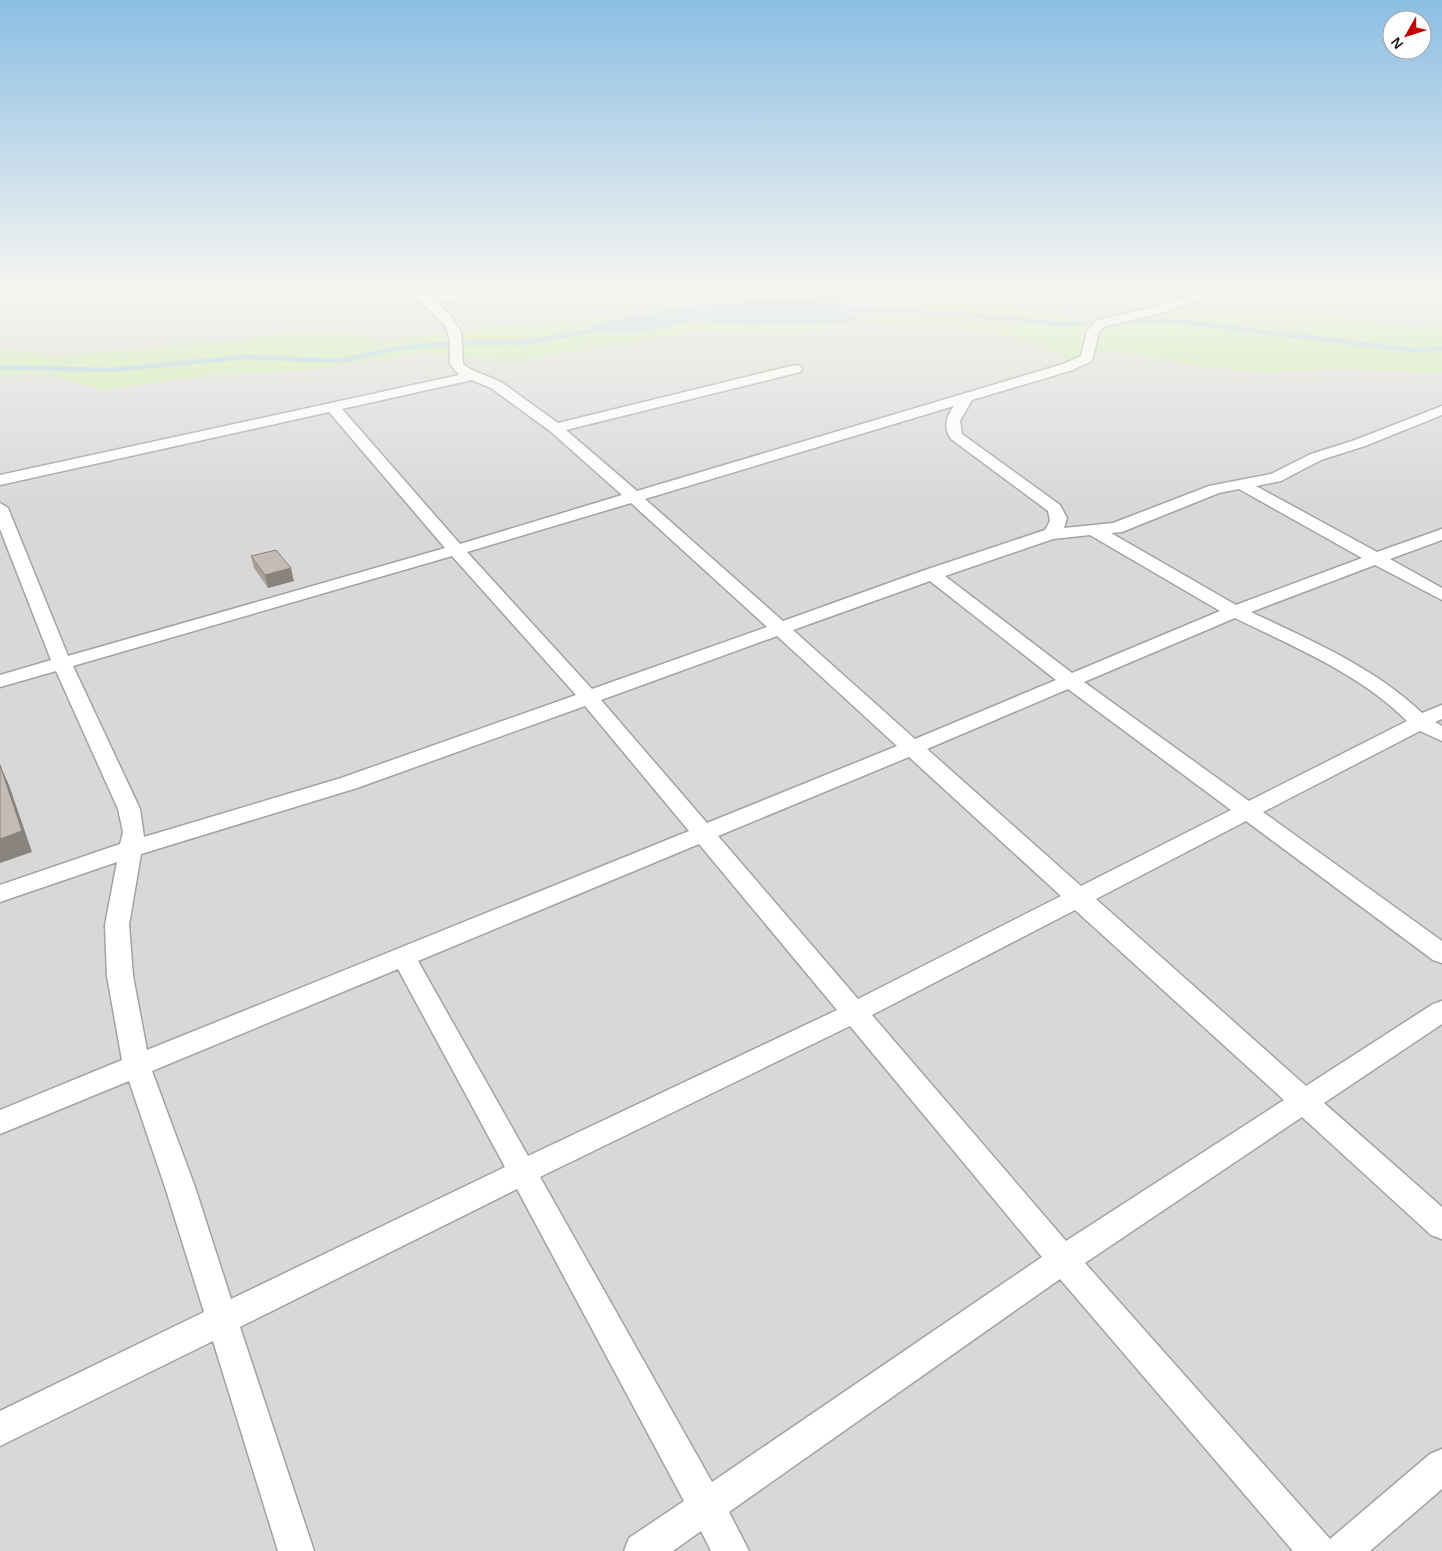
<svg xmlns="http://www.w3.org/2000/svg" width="1442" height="1551" font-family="Arial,sans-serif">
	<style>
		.residential { fill: #d9d8d8 }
		.grass { fill: #c6e9a4 }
		.water { fill: #9fcedc }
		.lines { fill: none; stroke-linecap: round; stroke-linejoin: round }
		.stream { stroke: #9fcedc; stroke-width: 4.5 }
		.street-casing { stroke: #a2a2a2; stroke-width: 3 }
		.street { fill: #fff; fill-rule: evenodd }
		.wall { fill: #a9a19a }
		.shaded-wall { fill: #89837d }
		.building { fill: #c4bbb3; stroke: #89837d }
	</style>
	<rect width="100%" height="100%" fill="#ede8e0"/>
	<rect class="residential" x="0" y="288" width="1442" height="1263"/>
	<path class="grass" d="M840,297L977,300L1083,320L1143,317L1205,307L1313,311L1369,321L1442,329V373L1333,369L1262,373L1185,364L1113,351L1067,360L1033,343L998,333L858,322L786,335L705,331L517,361L423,353L305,371L220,374L103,390L42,373L0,376V347L55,356L242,340L290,331L355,332L381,341L542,321L631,315L593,326C617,344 661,326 689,322C707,319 728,325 746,325C797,325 848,323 899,316L904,310L894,304Z"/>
	<path class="water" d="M840,297L858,322L745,325L691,321L646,331L605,334L592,326C672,303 757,300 840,297Z"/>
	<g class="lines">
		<g class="stream">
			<polyline points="840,309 967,315 1062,324 1103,322"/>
			<polyline points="1119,321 1175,321 1411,350 1442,349"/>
			<polyline points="0,367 110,370 245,357 340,361 405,347 468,343 523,343 606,328"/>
		</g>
		<g class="street-casing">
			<path id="street" d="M406,288H420L430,297L469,288H495L437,303L450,315L461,332L463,364L470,369L501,382L558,423L795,365L800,366L802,369L800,372L566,430L637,491L1063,364L1081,356L1087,331L1098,320L1158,306L1207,288H1226L1166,312L1106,326L1099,332L1092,361L1073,370L972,400L960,421L962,434L1060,505L1067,518L1064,528L1113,523L1209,486L1271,474L1311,454L1355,440L1442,406V415L1365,446L1321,460L1281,481L1256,486L1377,552L1442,529V540L1390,559L1442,588V600L1375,565L1251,612C1310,640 1374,667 1422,713L1442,705V719L1435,722L1442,726V741L1420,731L1263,812L1442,941V963L1433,960L1246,821L1096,899L1306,1086L1433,1004L1442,1001V1024L1324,1103L1442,1207V1239L1431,1235L1302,1117L1085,1263L1330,1539L1430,1454L1442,1449V1489L1370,1551H1293L1060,1279L729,1512L749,1551H711L701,1531L673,1551H624L629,1538L684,1501L517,1189L240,1327L314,1551H278L213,1341L0,1446V1411L204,1312L165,1187L129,1081L0,1134V1110L122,1060L107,976L105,925L117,862L0,902V885L120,844L123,832L118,809L56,671L0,687V675L51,660L0,529V503L8,508L68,656L445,548L329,412L0,485V475L459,375L450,364V340L445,325ZM472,380L491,388L550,431L622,495L460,544L342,409ZM954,406C946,417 943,427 951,439L1048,511L1050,521L1045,530L925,570L783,621L645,499ZM1239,489L1362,558L1236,605L1111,533L1122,532L1219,493ZM631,503L767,627L592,689L467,552ZM1090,535L1220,611L1072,673L945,576L1053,539ZM452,556L576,695L341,778L144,837L140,809L73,666ZM930,581L1056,680L915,739L793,630ZM1235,618C1294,647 1360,674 1407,721L1249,801L1084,682ZM777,636L897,746L707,823L601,700ZM1068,689L1231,810L1081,886L927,749ZM585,706L689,831L147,1050L133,976L129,925L141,854L357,788ZM909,757L1061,896L858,999L718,836ZM699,844L837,1010L528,1156L418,961ZM1075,910L1284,1100L1066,1241L872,1015ZM398,969L505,1167L231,1299L195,1187L152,1071ZM850,1026L1042,1257L712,1482L540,1177Z"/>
		</g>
		<use href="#street" class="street"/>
	</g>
	<polygon class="wall" points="251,556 294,581 268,588 254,568"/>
	<g class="shaded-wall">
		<polygon points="291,568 294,581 268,588 265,575"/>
		<polygon points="0,765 9,785 32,852 0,863"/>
	</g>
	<g class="building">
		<polygon points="276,550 291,568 265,575 251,556"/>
		<polygon points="0,765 22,831 0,839"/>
	</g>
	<linearGradient id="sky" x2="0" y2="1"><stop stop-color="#8bbee3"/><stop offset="0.57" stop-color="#f7f5f1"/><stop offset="1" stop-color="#f7f5f1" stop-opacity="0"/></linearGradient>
	<rect width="1442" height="506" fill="url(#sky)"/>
	<g transform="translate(1407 35) rotate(231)"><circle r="24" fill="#ffffff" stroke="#a4a4a4"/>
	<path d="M0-4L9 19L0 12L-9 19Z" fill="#c60001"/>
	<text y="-8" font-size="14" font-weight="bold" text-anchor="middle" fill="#1b1b1b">N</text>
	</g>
</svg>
